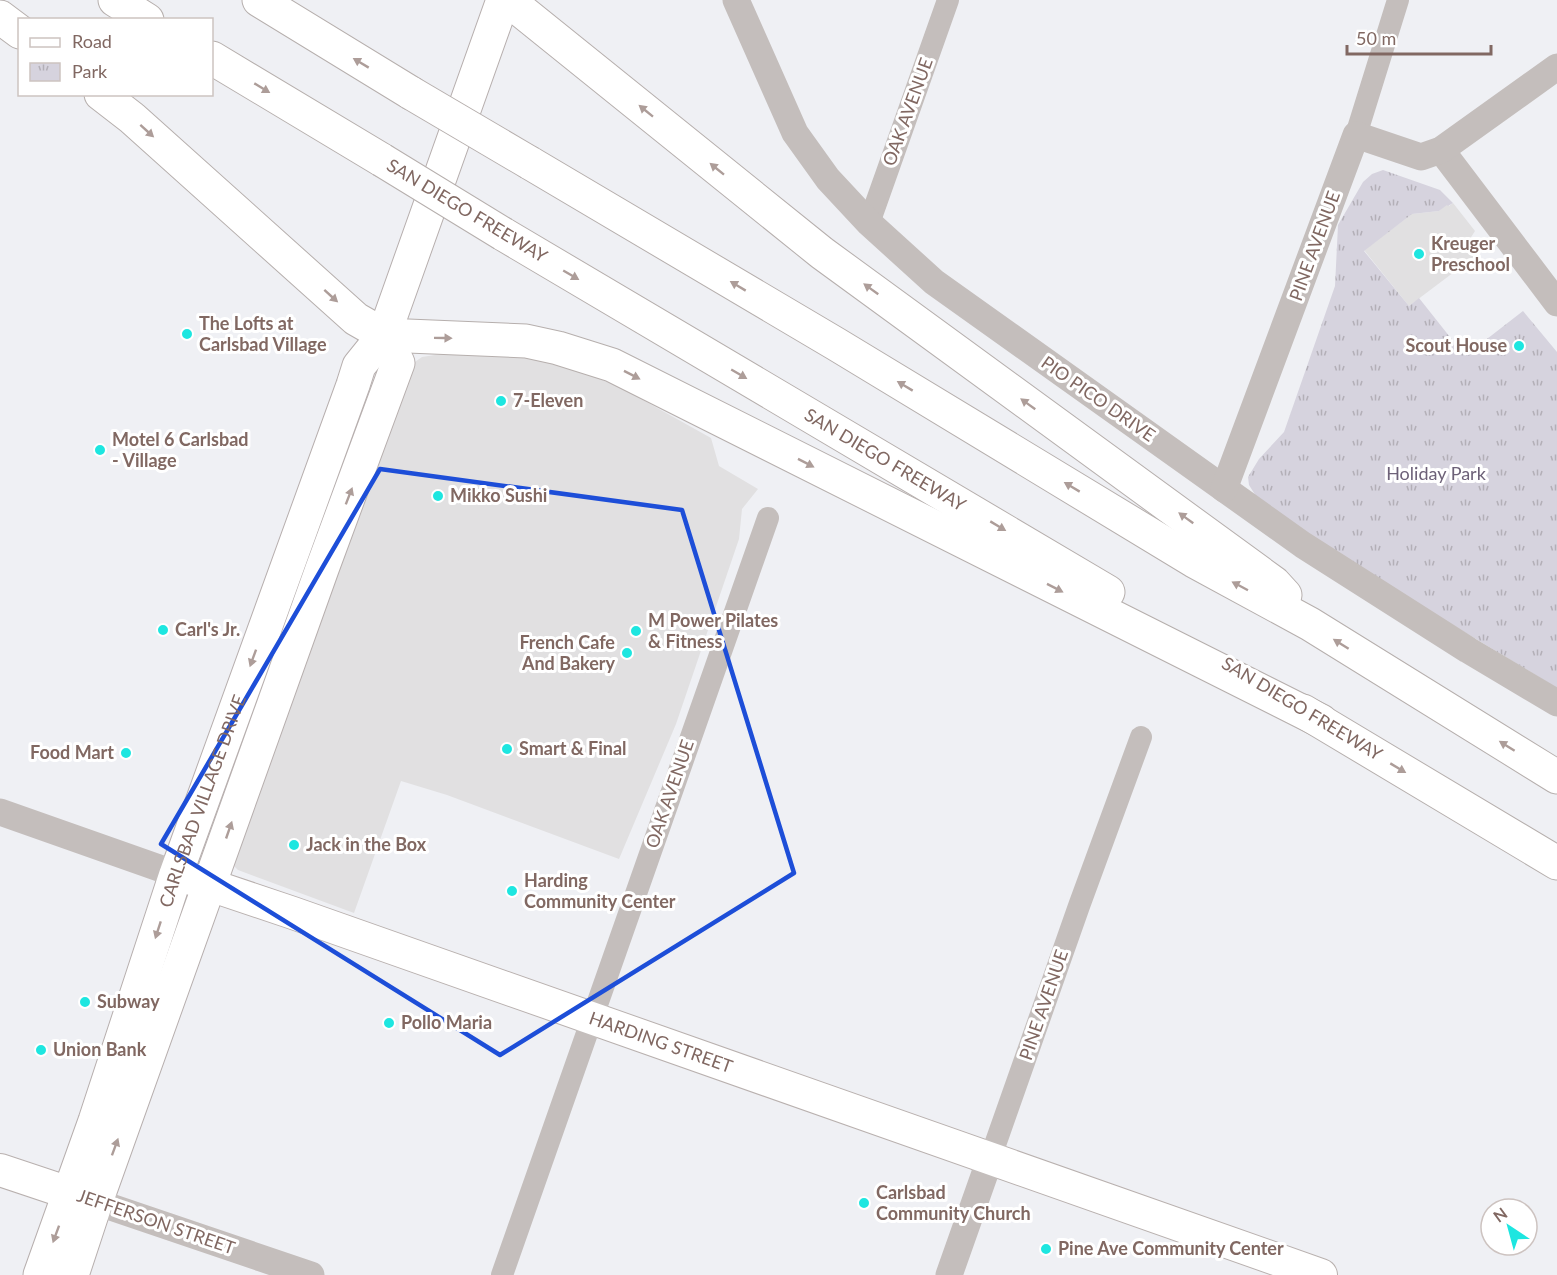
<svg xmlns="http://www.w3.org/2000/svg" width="1557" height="1275" font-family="Lato,sans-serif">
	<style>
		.built { fill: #e1e0e1 }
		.park { fill: url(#park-tufts) }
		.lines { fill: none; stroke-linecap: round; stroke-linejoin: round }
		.secondary-casing { stroke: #b9b1af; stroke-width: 34 }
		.primary-casing { stroke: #b7afae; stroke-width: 35 }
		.motorway-casing { stroke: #b6afad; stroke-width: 35 }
		.minor { stroke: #c4bebc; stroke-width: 22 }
		.tertiary { stroke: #c4bebc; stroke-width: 27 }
		.secondary { stroke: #fff; stroke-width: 32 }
		.primary { stroke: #fff; stroke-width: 33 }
		.motorway { stroke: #fff; stroke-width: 33 }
		.motorway-bridge-casing { stroke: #b6afad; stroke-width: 35; stroke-linecap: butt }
		.motorway-bridge { stroke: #fff; stroke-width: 33 }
		.oneway { fill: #ad9d99 }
		.marked { fill: none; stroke: #1d4ed8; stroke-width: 4.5; stroke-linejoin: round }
		.poi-dot { fill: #1de6e0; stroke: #fff; stroke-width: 2 }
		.labels { text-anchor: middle; stroke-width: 6; stroke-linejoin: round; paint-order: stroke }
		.street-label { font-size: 18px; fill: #816862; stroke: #fff }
		.poi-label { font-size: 18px; font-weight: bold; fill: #816862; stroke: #fff; text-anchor: start }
		.park-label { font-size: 18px; fill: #6d6178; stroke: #fff }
	</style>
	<defs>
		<pattern id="park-tufts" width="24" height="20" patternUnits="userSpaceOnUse" patternTransform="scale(1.5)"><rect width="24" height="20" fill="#d6d3de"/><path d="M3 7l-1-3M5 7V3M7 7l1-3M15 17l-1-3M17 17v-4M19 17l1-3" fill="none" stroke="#b3afb7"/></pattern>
	</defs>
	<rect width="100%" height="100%" fill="#eff0f4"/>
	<g class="built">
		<polygon points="1453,203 1475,231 1466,245 1474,257 1409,306 1364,250 1412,214 1439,211 1447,204 1449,206"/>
		<polygon points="441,354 518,355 575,368 625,390 711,438 719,466 758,489 742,509 739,539 676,724 619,859 447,795 401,781 354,913 238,870 233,865 412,364 422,357"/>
	</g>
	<polygon class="park" points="1383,170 1440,190 1453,203 1448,206 1447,205 1439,211 1412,214 1364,251 1409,306 1419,298 1465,356 1523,311 1557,352 1557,688 1375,578 1259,501 1249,485 1248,477 1259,459 1284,432 1335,286 1338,225 1363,182 1372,174"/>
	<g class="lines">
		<g class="secondary-casing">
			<g id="secondary">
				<path id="s1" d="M183,876L293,913L1321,1275"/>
				<polyline points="0,1170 93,1201"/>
			</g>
		</g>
		<g class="primary-casing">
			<g id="primary">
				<path id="s2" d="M40,1275L95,1121L176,874L353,385L359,366L384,335L503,0"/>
				<polyline points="72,1275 96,1202 322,569 398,363 384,335"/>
			</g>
		</g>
		<g class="motorway-casing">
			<g id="motorway">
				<polyline points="115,0 147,20"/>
				<polyline points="259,0 411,93"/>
				<polyline points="508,0 822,253 1274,583 1285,595"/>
				<polyline points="0,17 20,32"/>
				<polyline points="212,58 382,160"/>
				<polyline points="101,94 132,118 356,319 384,335 526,341 558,348 612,365 1321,721"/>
				<polyline points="530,163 836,344 1194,561 1310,624 1557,777"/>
				<path id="s3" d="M503,234L1108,592"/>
				<polyline points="1303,711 1557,863"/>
			</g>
		</g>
		<g class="minor">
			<polyline points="1356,135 1398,0"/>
			<polyline points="869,223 948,0"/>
			<polyline points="990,1159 1079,906 1141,737"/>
			<polyline points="502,1275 768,518"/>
		</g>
		<g class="tertiary">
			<polyline points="736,0 795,133 828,179 869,223 934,282 1303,545 1468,650 1557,703"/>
			<polyline points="1441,150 1557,303"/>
			<polyline points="1224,489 1356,135 1421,157 1441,150 1557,67"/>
			<polyline points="0,812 176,874"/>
			<polyline points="96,1202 311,1275"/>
			<polyline points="949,1275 990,1159"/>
		</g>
		<use href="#secondary" class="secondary"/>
		<use href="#primary" class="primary"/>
		<use href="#motorway" class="motorway"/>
		<g class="motorway-bridge-casing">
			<g id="motorway-bridge">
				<polyline points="411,93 530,163"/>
				<polyline points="382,160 503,234"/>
			</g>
		</g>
		<use href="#motorway-bridge" class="motorway-bridge"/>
	</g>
	<defs><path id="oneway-solid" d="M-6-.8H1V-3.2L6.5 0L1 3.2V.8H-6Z" transform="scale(1.5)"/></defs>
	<g class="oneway">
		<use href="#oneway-solid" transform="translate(361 63) rotate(-149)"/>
		<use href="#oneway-solid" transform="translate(262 88) rotate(31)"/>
		<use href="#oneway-solid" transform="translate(646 111) rotate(-141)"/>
		<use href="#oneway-solid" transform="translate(147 131) rotate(42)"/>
		<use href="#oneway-solid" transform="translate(717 169) rotate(-141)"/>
		<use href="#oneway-solid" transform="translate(571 275) rotate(30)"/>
		<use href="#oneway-solid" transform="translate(738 286) rotate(-149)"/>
		<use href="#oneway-solid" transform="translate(871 289) rotate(-144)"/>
		<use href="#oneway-solid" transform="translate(331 296) rotate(42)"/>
		<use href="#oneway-solid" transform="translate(443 338) rotate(1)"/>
		<use href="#oneway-solid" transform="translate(739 374) rotate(30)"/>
		<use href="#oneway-solid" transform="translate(632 375) rotate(27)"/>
		<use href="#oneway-solid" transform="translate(905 386) rotate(-149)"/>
		<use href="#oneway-solid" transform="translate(1028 404) rotate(-144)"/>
		<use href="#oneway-solid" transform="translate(806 463) rotate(27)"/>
		<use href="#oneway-solid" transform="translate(1072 487) rotate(-149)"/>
		<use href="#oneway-solid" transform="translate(349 496) rotate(-69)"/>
		<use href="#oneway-solid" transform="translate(1186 518) rotate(-144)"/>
		<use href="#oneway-solid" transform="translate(998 526) rotate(31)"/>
		<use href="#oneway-solid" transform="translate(1240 586) rotate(-152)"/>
		<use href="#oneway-solid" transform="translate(1055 588) rotate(27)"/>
		<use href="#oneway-solid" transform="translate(1341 644) rotate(-148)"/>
		<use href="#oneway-solid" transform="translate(253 658) rotate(110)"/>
		<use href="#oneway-solid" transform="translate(1507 746) rotate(-148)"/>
		<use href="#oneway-solid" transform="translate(1398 768) rotate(31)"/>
		<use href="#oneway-solid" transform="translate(229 830) rotate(-71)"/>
		<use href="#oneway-solid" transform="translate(158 930) rotate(108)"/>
		<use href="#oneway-solid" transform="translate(115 1147) rotate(-70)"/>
		<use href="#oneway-solid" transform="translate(56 1234) rotate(110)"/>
	</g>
	<path class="marked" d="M380,469L682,510L794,873L500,1055L161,844Z"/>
	<g class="poi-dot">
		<circle cx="1419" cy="254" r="6"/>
		<circle cx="187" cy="334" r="6"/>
		<circle cx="1519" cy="346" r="6"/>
		<circle cx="501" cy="401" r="6"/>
		<circle cx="100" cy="450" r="6"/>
		<circle cx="438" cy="496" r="6"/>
		<circle cx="163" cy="630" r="6"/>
		<circle cx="636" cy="631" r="6"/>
		<circle cx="627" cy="653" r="6"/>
		<circle cx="507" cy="749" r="6"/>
		<circle cx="126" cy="753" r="6"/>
		<circle cx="294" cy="845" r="6"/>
		<circle cx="512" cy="891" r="6"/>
		<circle cx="85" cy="1002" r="6"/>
		<circle cx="389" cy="1023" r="6"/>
		<circle cx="41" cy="1050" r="6"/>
		<circle cx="864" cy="1203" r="6"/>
		<circle cx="1046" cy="1249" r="6"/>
	</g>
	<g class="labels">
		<g class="street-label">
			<text transform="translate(908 112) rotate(-70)" y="6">OAK AVENUE</text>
			<text transform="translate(467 211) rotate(31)" y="6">SAN DIEGO FREEWAY</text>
			<text transform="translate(1315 246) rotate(-70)" y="6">PINE AVENUE</text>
			<text transform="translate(1098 399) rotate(35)" y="6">PIO PICO DRIVE</text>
			<text dy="6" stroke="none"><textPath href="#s3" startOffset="444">SAN DIEGO FREEWAY</textPath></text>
			<text transform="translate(1302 709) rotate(31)" y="6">SAN DIEGO FREEWAY</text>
			<text transform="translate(670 794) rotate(-71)" y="6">OAK AVENUE</text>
			<text dy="6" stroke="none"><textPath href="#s2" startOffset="501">CARLSBAD VILLAGE DRIVE</textPath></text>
			<text transform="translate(1044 1005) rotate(-71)" y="6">PINE AVENUE</text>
			<text dy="6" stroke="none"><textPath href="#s1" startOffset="506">HARDING STREET</textPath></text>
			<text transform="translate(156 1222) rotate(19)" y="6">JEFFERSON STREET</text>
		</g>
		<g class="poi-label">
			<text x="1431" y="250">Kreuger<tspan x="1431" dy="21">Preschool</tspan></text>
			<text x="199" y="330">The Lofts at<tspan x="199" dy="21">Carlsbad Village</tspan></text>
			<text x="1507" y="352" text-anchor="end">Scout House</text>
			<text x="513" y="407">7-Eleven</text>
			<text x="112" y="446">Motel 6 Carlsbad<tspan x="112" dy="21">- Village</tspan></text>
			<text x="450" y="502">Mikko Sushi</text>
			<text x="648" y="627">M Power Pilates<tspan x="648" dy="21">&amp; Fitness</tspan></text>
			<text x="175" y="636">Carl's Jr.</text>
			<text x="615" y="649" text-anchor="end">French Cafe<tspan x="615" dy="21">And Bakery</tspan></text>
			<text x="519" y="755">Smart &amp; Final</text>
			<text x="114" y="759" text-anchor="end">Food Mart</text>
			<text x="306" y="851">Jack in the Box</text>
			<text x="524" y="887">Harding<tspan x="524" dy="21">Community Center</tspan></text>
			<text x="97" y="1008">Subway</text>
			<text x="401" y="1029">Pollo Maria</text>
			<text x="53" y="1056">Union Bank</text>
			<text x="876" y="1199">Carlsbad<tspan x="876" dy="21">Community Church</tspan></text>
			<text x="1058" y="1255">Pine Ave Community Center</text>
		</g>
		<g class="park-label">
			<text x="1436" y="480">Holiday Park</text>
		</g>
	</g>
	<rect x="18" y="18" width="195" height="78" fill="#ffffff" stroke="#cdc3c0" stroke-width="1.5"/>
	<rect x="30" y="38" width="30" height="9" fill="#ffffff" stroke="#cdc3c0" stroke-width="1.5"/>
	<text x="72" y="48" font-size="18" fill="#816862">Road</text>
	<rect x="30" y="63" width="30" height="18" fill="url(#park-tufts)" stroke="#cdc3c0" stroke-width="1.5"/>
	<text x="72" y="78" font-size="18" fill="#816862">Park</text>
	<g transform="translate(1509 1227) rotate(324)"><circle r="28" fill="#ffffff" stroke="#cdc3c0" stroke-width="1.5"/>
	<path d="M0-4.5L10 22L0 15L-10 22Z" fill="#1de6e0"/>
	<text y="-9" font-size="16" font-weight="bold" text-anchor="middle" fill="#816862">N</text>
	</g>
	<path d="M1347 45v9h144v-9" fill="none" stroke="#816862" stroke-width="3"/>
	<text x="1356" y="45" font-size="18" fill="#816862" stroke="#ffffff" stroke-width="4.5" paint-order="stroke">50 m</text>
</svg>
